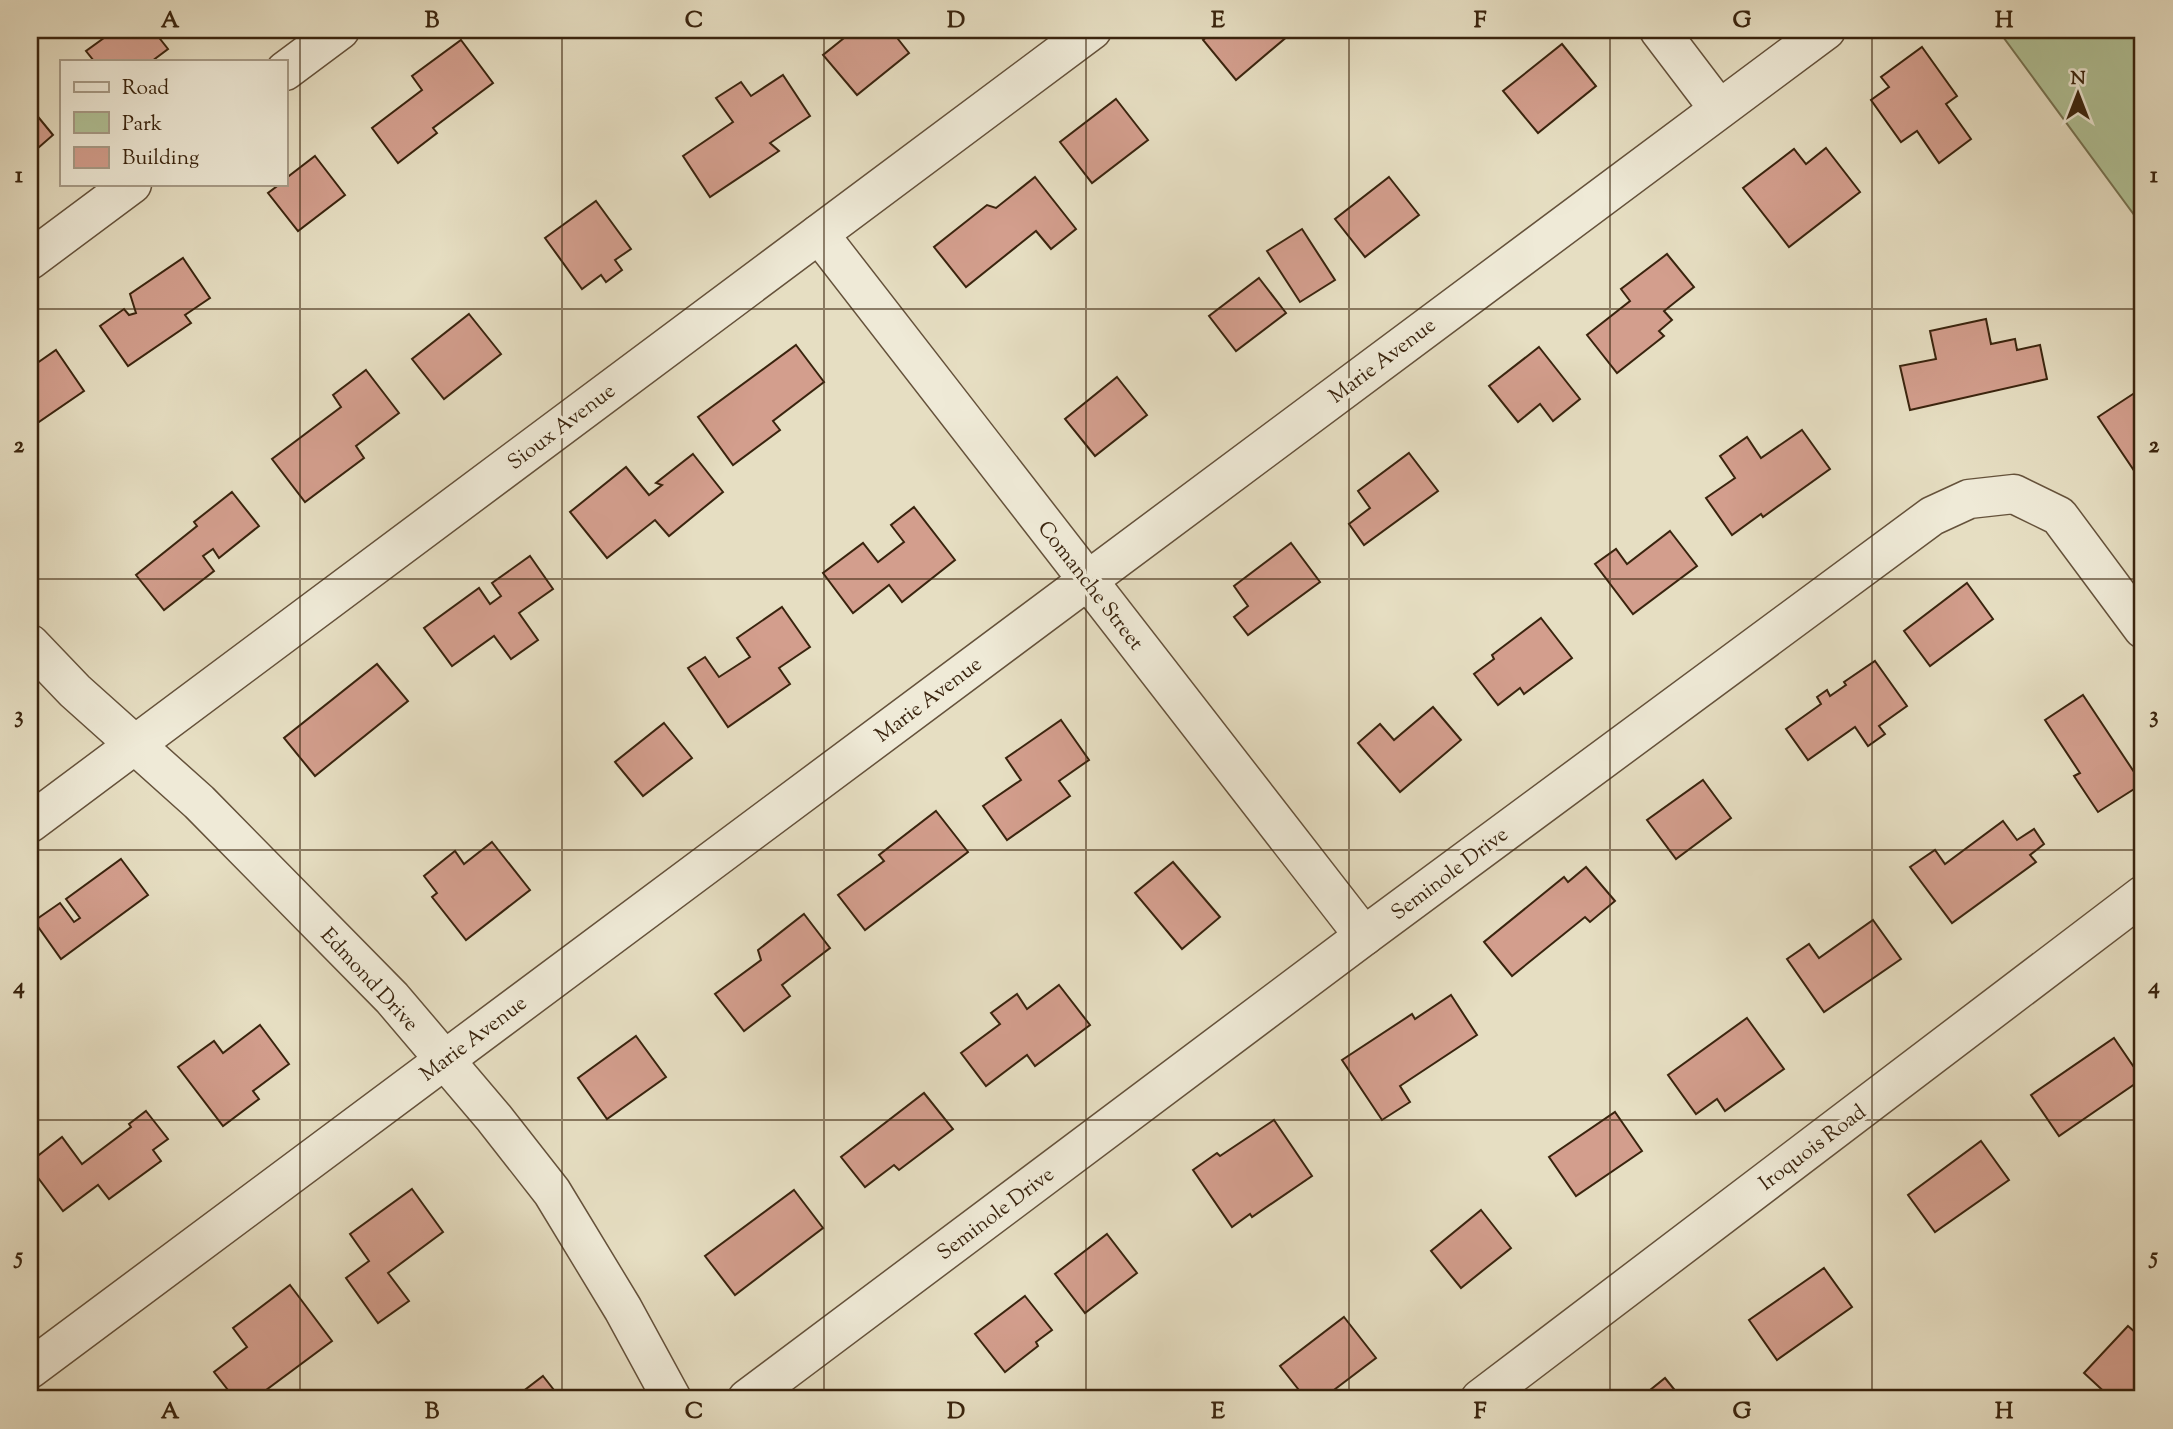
<svg xmlns="http://www.w3.org/2000/svg" width="2173" height="1429" font-family="'Sorts Mill Goudy',serif">
	<style>
		.green { fill: #b1c297; stroke: #767352; stroke-width: 2 }
		.building { fill: #d39e8d; stroke: #3a240e; stroke-width: 2 }
		.lines { fill: none; stroke-linecap: round; stroke-linejoin: round }
		.minor-casing { stroke: #65523b; stroke-width: 41 }
		.minor { stroke: #efead7; stroke-width: 38 }
		.grid { fill: none; stroke: #3a240e; stroke-width: 2; stroke-opacity: 0.55 }
		.labels { text-anchor: middle; stroke-width: 7; stroke-linejoin: round; paint-order: stroke }
		.street-label { font-size: 21px; fill: #3a240e; stroke: #efead7 }
		.neatline { fill: none; stroke: #3a240e; stroke-width: 2.5 }
		.grid-label { font-size: 23px; text-anchor: middle; font-weight: bold; fill: #3a240e }
	</style>
	<rect width="100%" height="100%" fill="#e6dec2"/>
	<filter id="stains"><feTurbulence type="fractalNoise" baseFrequency=".00286" numOctaves="4"/><feColorMatrix values="0 0 0 0 .2 0 0 0 0 .09 0 0 0 0 .02 0 0 0 .5 -.17"/></filter>
	<radialGradient id="worn" r=".72"><stop offset=".6" stop-color="#630" stop-opacity="0"/><stop offset="1" stop-color="#630" stop-opacity=".3"/></radialGradient>
	<polygon class="green" points="1998,30 2143,30 2143,227"/>
	<g class="building">
		<polygon points="115,30 153,30 168,49 152,61 94,61 86,51"/>
		<polygon points="854,30 909,30 898,39 909,53 857,95 823,55"/>
		<polygon points="1215,30 1285,30 1289,35 1236,80 1203,40"/>
		<polygon points="461,40 493,83 433,128 437,133 398,163 372,128 422,90 412,76"/>
		<polygon points="1562,44 1596,86 1538,133 1503,91"/>
		<polygon points="1922,47 1957,96 1946,104 1971,139 1939,163 1917,131 1901,142 1871,100 1889,87 1881,77"/>
		<polygon points="783,75 810,116 770,143 779,151 710,197 683,156 733,122 716,98 741,82 751,96"/>
		<polygon points="1116,99 1148,140 1092,183 1060,142"/>
		<polygon points="30,107 53,135 30,155"/>
		<polygon points="1826,148 1860,192 1789,247 1743,188 1794,149 1806,164"/>
		<polygon points="315,156 345,195 298,231 268,193 280,184 285,184 285,179"/>
		<polygon points="1035,177 1076,229 1051,249 1036,231 966,287 934,247 987,205 996,208"/>
		<polygon points="1389,177 1419,215 1365,257 1335,219"/>
		<polygon points="596,201 631,249 615,260 622,270 606,282 601,275 582,289 545,238"/>
		<polygon points="1302,229 1335,280 1300,302 1267,251"/>
		<polygon points="1667,254 1694,287 1664,311 1672,320 1659,331 1664,336 1617,373 1587,335 1630,301 1621,289"/>
		<polygon points="183,258 210,298 185,315 191,323 128,366 100,326 124,309 129,315 136,313 130,294"/>
		<polygon points="1259,278 1286,313 1236,351 1209,316"/>
		<polygon points="469,314 501,354 444,399 412,359"/>
		<polygon points="1986,319 1991,344 2015,339 2017,350 2040,345 2047,379 1910,410 1900,366 1936,359 1930,331"/>
		<polygon points="796,345 824,382 773,421 780,430 733,465 698,417"/>
		<polygon points="1539,347 1580,399 1553,421 1540,404 1518,422 1489,386"/>
		<polygon points="56,350 84,391 30,428 30,368"/>
		<polygon points="366,370 399,413 356,446 364,458 305,502 272,459 341,407 333,395"/>
		<polygon points="1117,377 1147,415 1095,456 1065,419"/>
		<polygon points="2136,392 2143,402 2143,484 2098,417"/>
		<polygon points="1802,430 1830,469 1763,517 1761,514 1732,535 1706,498 1735,478 1720,456 1747,437 1761,458"/>
		<polygon points="1409,453 1438,491 1364,545 1349,524 1370,508 1358,491"/>
		<polygon points="693,454 723,492 669,536 655,520 607,558 570,512 626,467 649,495 662,485 656,483"/>
		<polygon points="232,492 259,526 219,558 213,549 203,556 214,571 164,610 136,575 197,526 194,522"/>
		<polygon points="914,507 955,560 902,602 889,585 853,613 823,573 863,543 878,562 904,542 891,525"/>
		<polygon points="1670,531 1697,566 1633,614 1595,564 1616,549 1627,564"/>
		<polygon points="1291,543 1320,582 1248,635 1234,617 1248,606 1234,586"/>
		<polygon points="530,556 553,589 519,613 538,640 511,659 494,636 452,666 424,628 479,588 490,604 501,596 492,583"/>
		<polygon points="1967,583 1993,619 1930,666 1904,631"/>
		<polygon points="782,607 810,647 779,668 790,684 728,727 688,668 705,657 719,677 750,657 737,638"/>
		<polygon points="1541,618 1572,658 1524,694 1520,688 1498,705 1474,674 1494,659 1492,655"/>
		<polygon points="1875,661 1907,706 1879,726 1885,734 1868,746 1855,727 1808,760 1786,729 1821,704 1817,697 1827,690 1830,696 1846,685 1844,682"/>
		<polygon points="377,664 408,701 315,776 284,738"/>
		<polygon points="2083,695 2142,784 2098,812 2074,776 2080,773 2045,720"/>
		<polygon points="1433,707 1461,740 1400,792 1358,743 1380,724 1394,740"/>
		<polygon points="1061,720 1089,760 1059,781 1070,796 1007,840 983,806 1021,780 1006,758"/>
		<polygon points="664,723 692,758 643,796 615,762"/>
		<polygon points="1703,780 1731,818 1676,859 1647,820"/>
		<polygon points="936,811 968,852 865,930 838,895 884,861 879,855"/>
		<polygon points="2003,821 2017,840 2034,829 2044,844 2030,855 2036,862 1952,923 1910,867 1935,850 1945,864"/>
		<polygon points="492,842 530,890 466,940 432,897 437,893 424,876 455,851 464,864"/>
		<polygon points="121,859 148,895 61,959 34,921 60,903 74,922 80,918 66,899"/>
		<polygon points="1173,862 1220,917 1182,949 1135,893"/>
		<polygon points="1586,867 1615,901 1590,922 1585,917 1512,976 1484,942 1564,877 1568,882"/>
		<polygon points="804,914 830,948 782,985 790,996 744,1031 715,994 761,960 758,950"/>
		<polygon points="1873,920 1901,959 1824,1012 1787,959 1809,944 1819,958"/>
		<polygon points="1059,985 1090,1025 1035,1066 1027,1055 986,1086 961,1053 1000,1024 991,1013 1017,994 1027,1009"/>
		<polygon points="1451,995 1477,1035 1400,1086 1410,1102 1382,1120 1342,1060 1412,1014 1415,1019"/>
		<polygon points="1747,1018 1784,1069 1725,1111 1717,1099 1696,1114 1668,1075"/>
		<polygon points="260,1025 289,1064 253,1091 259,1099 223,1126 178,1067 214,1041 223,1053"/>
		<polygon points="636,1036 666,1077 607,1119 578,1078"/>
		<polygon points="2114,1038 2142,1079 2059,1136 2031,1095"/>
		<polygon points="924,1093 953,1129 899,1170 894,1165 865,1187 841,1157"/>
		<polygon points="146,1111 168,1139 153,1150 161,1161 109,1199 98,1185 63,1211 30,1167 30,1162 62,1137 82,1164 131,1127 129,1124"/>
		<polygon points="1615,1112 1642,1151 1576,1196 1549,1157"/>
		<polygon points="1274,1120 1312,1176 1252,1217 1250,1214 1232,1227 1193,1170 1217,1153 1220,1156"/>
		<polygon points="1981,1141 2009,1180 1935,1232 1908,1195"/>
		<polygon points="412,1189 443,1232 388,1273 409,1301 378,1323 346,1278 369,1261 350,1234"/>
		<polygon points="794,1190 823,1228 735,1295 705,1256"/>
		<polygon points="1481,1210 1511,1248 1461,1288 1431,1251"/>
		<polygon points="1107,1234 1137,1273 1085,1313 1055,1274"/>
		<polygon points="1824,1268 1852,1307 1777,1360 1749,1320"/>
		<polygon points="290,1285 332,1341 254,1399 235,1399 214,1372 247,1347 233,1328"/>
		<polygon points="1025,1296 1052,1330 1036,1342 1038,1346 1005,1372 975,1334"/>
		<polygon points="1344,1317 1376,1358 1322,1399 1306,1399 1280,1366"/>
		<polygon points="2128,1326 2143,1339 2143,1380 2125,1399 2112,1399 2084,1373"/>
		<polygon points="543,1376 561,1399 513,1399"/>
		<polygon points="1665,1378 1682,1399 1639,1399"/>
	</g>
	<g class="lines">
		<g class="minor-casing">
			<g id="minor">
				<polyline points="1659,30 1719,109"/>
				<polyline points="285,71 340,30"/>
				<polyline points="819,234 1364,936"/>
				<polyline points="30,260 132,184"/>
				<polyline points="30,644 75,691 199,802 392,998 494,1118 552,1192 623,1309 672,1399"/>
				<polyline points="30,823 1092,30"/>
				<polyline points="30,1369 1826,30"/>
				<polyline points="747,1399 1364,936 1932,516 1969,499 2014,494 2059,516 2143,629"/>
				<polyline points="1480,1399 2143,895"/>
			</g>
		</g>
		<use href="#minor" class="minor"/>
	</g>
	<path class="grid" d="M300,30V1399M562,30V1399M824,30V1399M1086,30V1399M1349,30V1399M1610,30V1399M1872,30V1399M30,309H2143M30,579H2143M30,850H2143M30,1120H2143"/>
	<g class="labels">
		<g class="street-label">
			<text transform="translate(1382 360) rotate(-37)" y="7">Marie Avenue</text>
			<text transform="translate(561 426) rotate(-37)" y="7">Sioux Avenue</text>
			<text transform="translate(1091 585) rotate(52)" y="7">Comanche Street</text>
			<text transform="translate(928 699) rotate(-37)" y="7">Marie Avenue</text>
			<text transform="translate(1449 873) rotate(-37)" y="7">Seminole Drive</text>
			<text transform="translate(370 979) rotate(47)" y="7">Edmond Drive</text>
			<text transform="translate(473 1038) rotate(-37)" y="7">Marie Avenue</text>
			<text transform="translate(1812 1147) rotate(-37)" y="7">Iroquois Road</text>
			<text transform="translate(995 1213) rotate(-37)" y="7">Seminole Drive</text>
		</g>
	</g>
	<rect width="2173" height="1429" fill="none" stroke="#e6dec2" stroke-width="77"/>
	<rect x="60" y="60" width="228" height="126" fill="#efead7" stroke="#a79b87" stroke-width="2"/>
	<rect x="74" y="82" width="35" height="10" fill="#efead7" stroke="#a79b87" stroke-width="2"/>
	<text x="122" y="94" font-size="21" fill="#3a240e">Road</text>
	<rect x="74" y="112" width="35" height="21" fill="#b1c297" stroke="#a79b87" stroke-width="2"/>
	<text x="122" y="130" font-size="21" fill="#3a240e">Park</text>
	<rect x="74" y="147" width="35" height="21" fill="#d39e8d" stroke="#a79b87" stroke-width="2"/>
	<text x="122" y="164" font-size="21" fill="#3a240e">Building</text>
	<g transform="translate(2078 94)" stroke="#efead7" stroke-width="5" paint-order="stroke">
	<path d="M0-5L12 26L0 18L-12 26Z" fill="#3a240e"/>
	<text y="-10" font-size="19" font-weight="bold" text-anchor="middle" fill="#3a240e">N</text>
	</g>
	<rect x="38" y="38" width="2096" height="1352" class="neatline"/>
	<g class="grid-label">
		<text x="170" y="27">A</text>
		<text x="432" y="27">B</text>
		<text x="694" y="27">C</text>
		<text x="956" y="27">D</text>
		<text x="1218" y="27">E</text>
		<text x="1480" y="27">F</text>
		<text x="1742" y="27">G</text>
		<text x="2004" y="27">H</text>
		<text x="19" y="182">1</text>
		<text x="2154" y="182">1</text>
		<text x="19" y="452">2</text>
		<text x="2154" y="452">2</text>
		<text x="19" y="722">3</text>
		<text x="2154" y="722">3</text>
		<text x="19" y="993">4</text>
		<text x="2154" y="993">4</text>
		<text x="19" y="1263">5</text>
		<text x="2154" y="1263">5</text>
		<text x="170" y="1418">A</text>
		<text x="432" y="1418">B</text>
		<text x="694" y="1418">C</text>
		<text x="956" y="1418">D</text>
		<text x="1218" y="1418">E</text>
		<text x="1480" y="1418">F</text>
		<text x="1742" y="1418">G</text>
		<text x="2004" y="1418">H</text>
	</g>
	<rect width="100%" height="100%" filter="url(#stains)"/>
	<rect width="100%" height="100%" fill="url(#worn)"/>
</svg>
